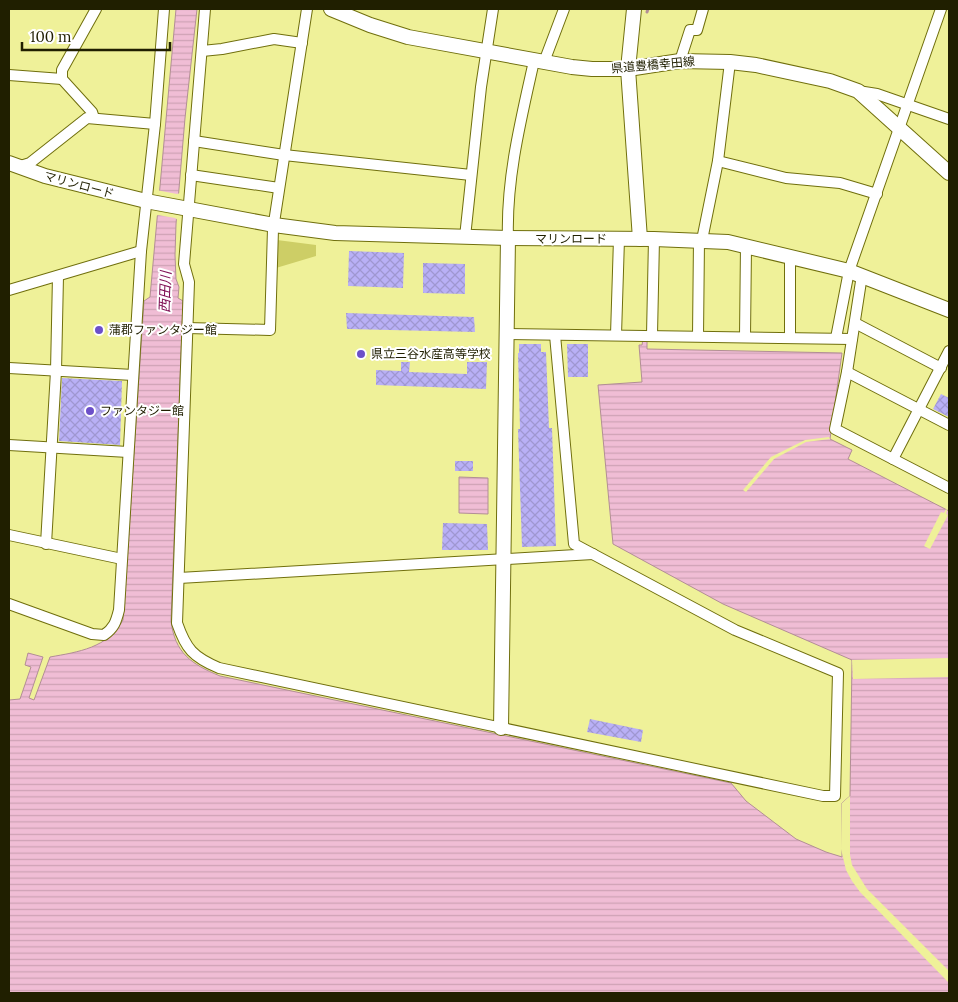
<svg xmlns="http://www.w3.org/2000/svg" width="958" height="1002" font-family="Lora,'Noto Sans JP',serif">
	<style>
		.green { fill: #cdce66 }
		.water { fill: url(#water-rules); stroke: #b28e95 }
		.pier { fill: #eff199 }
		.lines { fill: none; stroke-linecap: round; stroke-linejoin: round }
		.stream { stroke: #b28e95; stroke-width: 3 }
		.building { fill: url(#building-cross-hatch) }
		.street-casing { stroke: #706f0d; stroke-width: 12 }
		.secondary-casing { stroke: #706f0d; stroke-width: 16 }
		.street { stroke: #fff; stroke-width: 10 }
		.secondary { stroke: #fff; stroke-width: 14 }
		.poi-dot { fill: #6c50c9; stroke: #fff; stroke-width: 2 }
		.labels { text-anchor: middle; stroke-width: 4; stroke-linejoin: round; paint-order: stroke }
		.street-label { font-size: 12px; fill: #201f00; stroke: #fff }
		.poi-label { font-size: 12px; fill: #201f00; stroke: #fff; text-anchor: start }
		.water-label { font-size: 14px; font-style: italic; fill: #7e0e53; stroke: #fff }
	</style>
	<defs>
		<pattern id="water-rules" width="6" height="5" patternUnits="userSpaceOnUse" patternTransform="scale(1.25)"><rect width="6" height="5" fill="#f0bdd5"/><path d="M0 2.5h6" fill="none" stroke="#cea2b5"/></pattern>
		<pattern id="building-cross-hatch" width="8" height="8" patternUnits="userSpaceOnUse" patternTransform="scale(1.25)"><rect width="8" height="8" fill="#b9b0f6"/><path d="M0 0l8 8M0 8l8-8" fill="none" stroke="#9f97d1"/></pattern>
	</defs>
	<rect width="100%" height="100%" fill="#eff199"/>
	<polygon class="green" points="277,240 316,245 316,256 276,268"/>
	<g class="water">
		<path d="M176,9H197L185,118L176,224L175,255L176,279L179,287L178,298L183,301L171,621C175,653 191,664 220,676L731,783L746,801L796,839L826,852L842,857V803L850,796L852,660L723,604L613,544L598,385L642,382L639,345H642L643,339H647V349L842,353L830,439L852,450L848,459L949,511V993H9V700L20,699L31,667L25,665L28,653L43,657L29,698L34,700L50,657C78,652 108,648 123,620L144,301L150,297Z"/>
		<polygon points="459,477 488,478 488,514 459,513"/>
	</g>
	<g class="pier">
		<polygon points="156,190 177,194 183,192 179,221 175,218 158,215 154,217"/>
		<polygon points="829,437 830,439 806,442 774,459 746,492 743,490 771,457 805,440"/>
		<polygon points="946,509 947,510 946,514 948,515 930,549 924,546 941,512 944,513"/>
		<polygon points="949,658 949,677 853,679 852,660"/>
		<polygon points="850,796 850,855 852,865 867,889 949,971 949,983 860,892 852,881 846,870 841,849 842,803"/>
	</g>
	<g class="lines">
		<polyline class="stream" points="647,12 648,9"/>
	</g>
	<g class="building">
		<polygon points="349,251 404,253 403,288 348,286"/>
		<polygon points="423,263 465,264 465,294 423,293"/>
		<polygon points="346,313 474,317 475,332 347,329"/>
		<polygon points="519,344 541,344 541,352 546,352 549,428 552,428 556,546 522,547 518,429 520,429 518,353 519,353"/>
		<polygon points="567,344 588,344 588,377 568,377"/>
		<polygon points="401,362 410,362 409,372 467,374 467,362 487,362 486,389 376,385 376,370 401,371"/>
		<polygon points="62,378 122,381 120,445 59,441"/>
		<polygon points="941,394 949,398 949,417 933,409"/>
		<rect x="455" y="461" width="18" height="10"/>
		<polygon points="443,523 487,524 488,550 442,550"/>
		<polygon points="590,719 643,730 641,742 587,732"/>
	</g>
	<g class="lines">
		<g class="street-casing">
			<g id="street">
				<path d="M205,9L184,264L189,282L177,623C186,649 193,657 219,668L823,796H835L838,673L735,630L574,544L555,335"/>
				<polyline points="202,51 222,49 274,39 302,43"/>
				<polyline points="680,61 690,30 697,30 703,9"/>
				<polyline points="544,62 564,9"/>
				<polyline points="9,75 62,79"/>
				<polyline points="858,91 877,94 949,119"/>
				<polyline points="94,118 92,112 62,79 62,70 96,9"/>
				<polyline points="194,141 284,155 471,175"/>
				<polyline points="718,161 786,178 840,183 877,194"/>
				<polyline points="17,167 30,163 87,118 155,124"/>
				<polyline points="191,175 279,188"/>
				<polyline points="465,237 481,87 493,9"/>
				<path d="M508,238C506,179 521,119 534,61"/>
				<polyline points="702,240 718,161 730,62"/>
				<polyline points="862,275 847,372 835,429 949,488"/>
				<polyline points="9,290 141,251"/>
				<polyline points="855,323 941,368"/>
				<polyline points="187,328 270,330 273,229 307,9"/>
				<polyline points="506,334 852,339"/>
				<polyline points="616,335 619,239"/>
				<polyline points="652,335 654,239"/>
				<polyline points="698,336 699,240"/>
				<polyline points="745,337 746,246"/>
				<polyline points="790,337 790,257"/>
				<polyline points="836,338 849,271 941,9"/>
				<polyline points="9,368 133,375"/>
				<polyline points="847,372 949,425"/>
				<polyline points="9,445 128,452"/>
				<polyline points="893,459 949,351"/>
				<polyline points="9,535 122,559"/>
				<polyline points="46,544 56,371 58,276"/>
				<polyline points="179,578 593,554"/>
				<path d="M9,604L92,634L104,635C114,628 116,622 119,610L141,251L155,124L164,9"/>
			</g>
		</g>
		<g class="secondary-casing">
			<g id="secondary">
				<polyline points="331,9 370,25 408,37 572,67 592,69 628,69 680,61 730,62 756,65 830,81 858,91 949,173"/>
				<polyline points="634,9 628,69 640,239"/>
				<polyline points="9,163 45,176 146,201 274,225 335,233 508,238 654,239 728,242 849,271 949,310"/>
				<polyline points="501,728 508,238"/>
			</g>
		</g>
		<use href="#street" class="street"/>
		<use href="#secondary" class="secondary"/>
	</g>
	<g class="poi-dot">
		<circle cx="99" cy="330" r="5"/>
		<circle cx="361" cy="354" r="5"/>
		<circle cx="90" cy="411" r="5"/>
	</g>
	<g class="labels">
		<g class="street-label">
			<text transform="translate(653 65) rotate(-5)" y="4">県道豊橋幸田線</text>
			<text transform="translate(79 185) rotate(15)" y="4">マリンロード</text>
			<text x="571" y="243">マリンロード</text>
		</g>
		<g class="poi-label">
			<text x="109" y="334">蒲郡ファンタジー館</text>
			<text x="371" y="358">県立三谷水産高等学校</text>
			<text x="100" y="415">ファンタジー館</text>
		</g>
		<g class="water-label">
			<text transform="translate(165 292) rotate(-88)" y="5">西田川</text>
		</g>
	</g>
	<rect width="958" height="1002" fill="none" stroke="#201f00" stroke-width="20"/>
	<path d="M22 42v8h148v-8" fill="none" stroke="#201f00" stroke-width="2.5"/>
	<text x="30" y="42" font-size="15" fill="#201f00" stroke="#ffffff" stroke-width="4" paint-order="stroke">100 m</text>
</svg>
